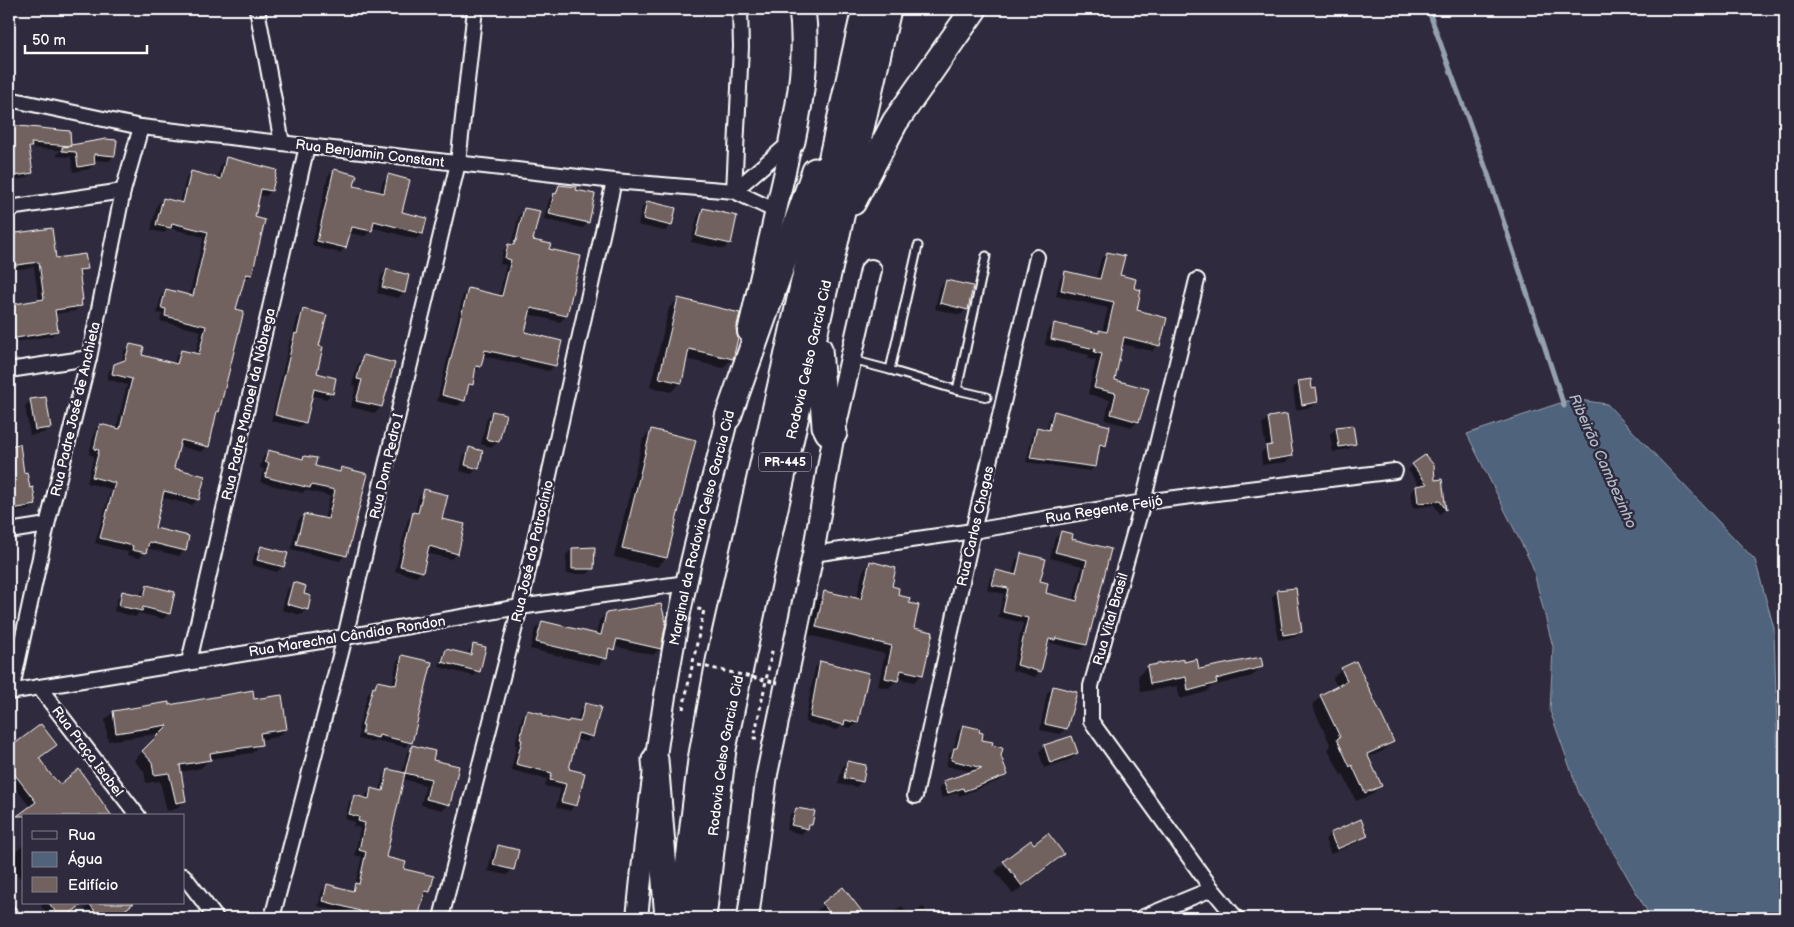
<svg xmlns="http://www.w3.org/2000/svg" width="1794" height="927" font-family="'Balsamiq Sans',sans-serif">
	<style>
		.water { fill: #50637b; stroke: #96a1b0 }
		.shadow { fill: #0007; fill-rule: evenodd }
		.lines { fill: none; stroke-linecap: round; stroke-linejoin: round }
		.stream { stroke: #96a1b0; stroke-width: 5 }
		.building { fill: #72625f; stroke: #fff }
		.lane-casing { stroke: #fff; stroke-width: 11 }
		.street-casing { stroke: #fff; stroke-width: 18 }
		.secondary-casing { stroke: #fff; stroke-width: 24 }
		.highway-casing { stroke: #fff; stroke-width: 29 }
		.path { stroke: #fff; stroke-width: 3; stroke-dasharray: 4 4; stroke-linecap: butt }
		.lane { stroke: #2f2a3d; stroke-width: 7 }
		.street { stroke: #2f2a3d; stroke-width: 14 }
		.secondary { stroke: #2f2a3d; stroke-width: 20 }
		.highway { stroke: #2f2a3d; stroke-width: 25 }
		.path-bridge { stroke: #fff; stroke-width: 3; stroke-dasharray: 4 4; stroke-linecap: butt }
		.labels { text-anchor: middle; stroke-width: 5; stroke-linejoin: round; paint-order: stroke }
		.shield { fill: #2f2a3d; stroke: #c1bfc5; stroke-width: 1 }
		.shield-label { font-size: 12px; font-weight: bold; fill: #fff }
		.street-label { font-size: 14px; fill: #fff; stroke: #2f2a3d }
		.water-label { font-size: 15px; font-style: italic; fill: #b0b9c4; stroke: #2f2a3d }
	</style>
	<rect width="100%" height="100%" fill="#2f2a3d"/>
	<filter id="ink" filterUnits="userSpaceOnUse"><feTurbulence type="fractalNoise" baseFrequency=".02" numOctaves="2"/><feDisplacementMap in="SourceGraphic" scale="10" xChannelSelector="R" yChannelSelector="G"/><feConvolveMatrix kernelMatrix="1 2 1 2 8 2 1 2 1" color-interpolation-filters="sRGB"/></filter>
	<g filter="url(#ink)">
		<polygon class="water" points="1572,399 1607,404 1755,560 1774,628 1780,832 1785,871 1785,918 1651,918 1579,793 1550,711 1553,647 1532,565 1467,434"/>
		<g class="shadow">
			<polygon points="9,127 69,132 70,147 114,156 109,161 93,160 94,164 89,169 73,172 71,157 57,156 57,154 61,150 29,148 32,173 26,178 9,181"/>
			<polygon points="227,159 271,191 266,196 259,195 253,218 264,221 251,275 245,280 243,280 235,310 218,411 215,414 207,446 202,452 179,446 173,469 198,499 192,505 161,497 154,529 188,537 184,551 179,556 146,548 145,553 139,558 127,555 128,552 95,543 111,489 87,483 94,456 89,454 95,431 100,425 116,429 127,385 107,379 109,371 115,365 122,363 124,351 130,345 140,356 174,365 176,356 181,351 195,355 201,331 160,321 162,314 157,313 161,296 166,291 189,296 204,237 169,228 164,233 151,230 157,205 163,199 180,203 186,178 192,173 217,179 221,164"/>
			<polygon points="334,170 353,186 380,193 383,181 389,176 401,213 422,233 416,239 371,227 371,230 365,236 349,233 345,247 340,253 312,246 328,176"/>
			<polygon points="559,186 588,222 583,228 544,219 549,200"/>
			<polygon points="647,203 671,225 665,231 638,225 642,208"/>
			<polygon points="524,209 532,241 548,250 579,257 566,316 560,322 528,314 524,333 555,365 549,371 483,356 480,367 474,373 472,384 467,389 464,400 458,406 437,401 463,295 468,290 499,297 506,265 500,264 503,251 508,245 511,246 519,215"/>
			<polygon points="703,210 729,243 724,249 691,242 698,215"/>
			<path d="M51,230L55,260L86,268L78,274L80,306L75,311L55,314L57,331L51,336L9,343V235ZM34,267L39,301L16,305L10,270Z"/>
			<polygon points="1107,253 1119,276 1132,289 1135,311 1158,345 1152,351 1122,344 1113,381 1138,421 1132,427 1105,420 1110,400 1088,394 1096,360 1088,359 1089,355 1045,345 1048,330 1055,324 1097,334 1100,331 1102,332 1108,308 1056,296 1060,279 1066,273 1096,279 1101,259"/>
			<polygon points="387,270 404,292 398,298 377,293 381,276"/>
			<polygon points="946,281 966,309 961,315 935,309 940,287"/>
			<polygon points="678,299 735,329 732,358 723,368 686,359 680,383 671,392 650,387 669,308"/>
			<polygon points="303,311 318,347 316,374 332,393 326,399 311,395 305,422 299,427 271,421 290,340 292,338 298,316"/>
			<polygon points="364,357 381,407 375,413 351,407 356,386 352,385 358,363"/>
			<polygon points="1299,382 1311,390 1317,402 1311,407 1296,410 1293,388"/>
			<polygon points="31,400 50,427 44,433 30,435 25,406"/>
			<polygon points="493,412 498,441 492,447 481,444 487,418"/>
			<polygon points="1054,413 1105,445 1100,450 1098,449 1095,466 1090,471 1026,462 1033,433 1037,428 1046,430 1050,417"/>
			<polygon points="1286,415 1292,456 1286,462 1262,465 1261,453 1266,448 1262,424 1268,418"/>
			<polygon points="1336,429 1354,444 1348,449 1333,452 1330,434"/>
			<polygon points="651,430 694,441 666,558 657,567 614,557 643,439"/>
			<polygon points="19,445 23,474 35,505 29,510 9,513 9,447"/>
			<polygon points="470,449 477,468 472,474 460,471 464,455"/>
			<polygon points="268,452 302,460 304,457 313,467 338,472 342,468 345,555 340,561 291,549 298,521 304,515 324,520 330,496 305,490 303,493 260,482 264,469 260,468 263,457"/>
			<polygon points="1413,465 1434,481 1441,480 1445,509 1440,514 1434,505 1413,508 1411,492 1416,487 1420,486 1408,470"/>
			<polygon points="425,491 457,553 451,559 426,553 422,571 416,577 395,571 408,519 415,514 419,496"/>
			<polygon points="1061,532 1071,540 1110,550 1086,644 1080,650 1051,643 1046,645 1040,671 1035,677 1012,670 1023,623 998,617 1004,594 987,590 990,577 996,571 1012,575 1016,560 1021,555 1039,582 1044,594 1073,601 1082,566 1050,558 1055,538"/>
			<polygon points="261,548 283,566 277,572 252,565 255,553"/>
			<polygon points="572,549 593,569 587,574 567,574 566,555"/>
			<polygon points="870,563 896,596 907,604 921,675 914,682 898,678 889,688 878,686 885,654 809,635 817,600 825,592 856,599 863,571"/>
			<polygon points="293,584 302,595 306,609 301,615 282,610 287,590"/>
			<polygon points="147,586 169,613 163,619 139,613 135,617 114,611 117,599 123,593 140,597 141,592"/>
			<polygon points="1278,592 1301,631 1295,637 1278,640 1272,597"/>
			<polygon points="606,614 660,649 653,655 614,646 599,665 530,649 535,629 542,622 596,636 599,621"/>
			<polygon points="474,645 479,672 474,676 439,667 442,655 446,650 468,655 469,650"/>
			<polygon points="402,656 410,742 405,747 375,740 372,742 358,739 359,730 358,729 368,693 377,683 392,686 397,661"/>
			<polygon points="1183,661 1183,663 1198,670 1261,667 1252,676 1212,686 1206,692 1180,699 1177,686 1141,692 1138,676 1147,667"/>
			<polygon points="820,662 857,723 851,728 841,726 837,730 805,722 815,668"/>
			<polygon points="1342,669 1392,742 1383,751 1367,758 1380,786 1371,795 1356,801 1343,774 1341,775 1328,749 1331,746 1312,705 1321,696 1337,687 1333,678"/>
			<polygon points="1053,688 1066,728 1060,734 1040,730 1047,693"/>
			<polygon points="253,700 286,729 277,737 260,740 260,744 252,753 210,759 201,768 180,772 185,800 176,809 167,811 160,781 146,783 144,771 134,760 162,733 108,741 105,720 113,712"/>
			<polygon points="585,704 592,736 586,742 575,739 568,770 575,805 570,811 556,807 561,789 545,786 547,779 511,770 517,745 515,745 522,717 528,711 541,717 567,723 569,721 577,723 580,710"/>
			<polygon points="963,726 980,741 991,746 1000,756 1006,775 1001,780 959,796 958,792 942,798 939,788 944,782 973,772 946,766 949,754 953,750 958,731"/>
			<polygon points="9,741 13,746 38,759 59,786 24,816 24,821 20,816 30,807 9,779"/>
			<polygon points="1045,746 1077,753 1071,759 1044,768 1039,752"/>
			<polygon points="412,747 432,761 449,804 443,810 421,805 426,785 403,779 384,858 403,870 432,877 429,892 422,897 417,918 356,918 356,916 318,906 322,891 327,886 350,891 355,885 362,857 355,855 360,828 353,826 355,822 345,819 349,802 354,796 365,799 366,795 371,790 380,792 383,776 389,771 402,774 407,753"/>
			<polygon points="847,762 862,781 856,787 838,784 842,768"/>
			<polygon points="796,809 811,825 801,834 786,830 790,815"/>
			<polygon points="1330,834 1366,835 1360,841 1331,854 1325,840"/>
			<polygon points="1031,842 1034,845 1063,854 1054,863 1013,894 995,871"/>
			<polygon points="24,845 24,878 22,880 9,863 9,857"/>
			<polygon points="498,846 512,869 507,875 488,871 492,852"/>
			<polygon points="843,889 865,918 819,918 814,913"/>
			<polygon points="44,903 84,903 64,918 50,918 41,906"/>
			<polygon points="91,903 133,903 118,915 121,918 90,918 84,910"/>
			<polygon points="902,906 909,916 923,907 931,918 884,918"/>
			<polygon points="1395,910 1399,918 1377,918"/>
			<polygon points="482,915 494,918 479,918"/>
		</g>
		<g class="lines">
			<polyline class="stream" points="1428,9 1488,174 1564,406"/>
		</g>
		<g class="building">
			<polygon points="9,125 70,131 71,145 106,139 117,140 115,156 94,154 95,164 78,167 76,152 62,151 62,147 71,146 31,143 32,147 29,147 33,173 9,177"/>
			<polygon points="226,157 277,170 272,191 261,189 255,217 265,220 252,275 246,274 236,309 244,311 219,412 217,411 209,447 181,440 174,468 205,476 199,500 164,491 155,528 189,536 186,551 149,542 146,553 132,550 133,546 100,538 115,483 92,477 99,450 94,449 100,424 120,429 132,379 112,374 114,364 125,360 130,344 144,347 142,355 177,364 181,350 199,354 206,326 165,316 166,309 161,308 166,289 193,296 208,232 172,223 171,228 156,225 163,198 183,203 191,171 221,179"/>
			<polygon points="334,169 357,175 354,186 384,193 388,174 410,180 402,212 427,218 423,234 374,221 372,231 352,227 346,248 317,241"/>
			<polygon points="559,185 577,187 576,190 595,194 589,223 549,214 554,193 556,194"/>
			<polygon points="647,201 676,208 672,226 643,219"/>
			<polygon points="524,208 540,211 533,240 551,244 549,249 581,256 567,316 531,308 525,332 562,341 556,366 485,350 481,367 476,366 473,385 469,384 465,401 442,395 468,288 502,296 511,260 505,258 508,244 514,245 515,241 516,241"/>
			<polygon points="703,208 737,216 731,244 696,236"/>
			<polygon points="52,228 56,258 85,254 88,269 79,270 83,300 81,300 82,306 55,310 58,331 10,339 9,305 44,299 39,262 9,266 9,234"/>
			<polygon points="1107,252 1125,256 1120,275 1136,279 1134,288 1141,290 1137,310 1167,318 1160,346 1124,337 1115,380 1149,389 1139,422 1111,414 1116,393 1094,388 1102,354 1094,352 1095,349 1051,339 1054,323 1099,333 1099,330 1107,332 1114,302 1061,290 1065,271 1100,279"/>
			<polygon points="387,269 409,275 405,293 382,287"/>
			<polygon points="946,280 973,286 968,310 940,303"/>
			<polygon points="678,298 740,313 736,329 738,338 733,359 689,349 682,383 659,378"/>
			<polygon points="303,309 327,315 319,346 323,347 317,373 336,378 333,394 314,389 306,423 275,415 295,333 297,334"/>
			<polygon points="363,355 395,363 382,407 356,401 362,380 357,379"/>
			<polygon points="1311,379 1312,389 1316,388 1318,402 1302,405 1298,381"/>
			<polygon points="46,397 51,428 35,430 30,399"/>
			<polygon points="492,411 506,414 499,442 486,439"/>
			<polygon points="1054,411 1110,426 1106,446 1100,444 1096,467 1030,458 1037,427 1049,430"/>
			<polygon points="1287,414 1293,456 1268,460 1266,446 1272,445 1268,417"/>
			<polygon points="1353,425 1356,444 1339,447 1336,427"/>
			<polygon points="651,429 696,440 667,558 622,548"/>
			<polygon points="20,444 24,473 27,472 30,488 33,487 36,505 12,509 10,499 9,499 9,446"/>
			<polygon points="469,447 483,451 479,469 465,465"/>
			<polygon points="268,450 303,459 304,456 317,458 315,466 340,472 341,467 368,474 347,556 296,544 304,514 328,519 335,490 311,485 310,488 265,477 269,463 265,462"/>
			<polygon points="1425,455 1434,465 1435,480 1442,479 1446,510 1440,501 1418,503 1416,486 1427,484 1412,464"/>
			<polygon points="424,489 448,495 442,519 465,524 458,554 429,546 423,572 400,566 413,512 418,513"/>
			<polygon points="1061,531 1073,534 1072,539 1111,549 1087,645 1056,638 1055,640 1049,639 1041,672 1017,665 1028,618 1003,612 1008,588 992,585 996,570 1016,575 1021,553 1046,559 1040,581 1048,583 1046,593 1077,601 1087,560 1055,552"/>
			<polygon points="261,546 288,553 284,567 257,560"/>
			<polygon points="595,547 594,569 572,569 572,548"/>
			<polygon points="870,561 896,568 892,586 899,588 898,595 910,598 909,603 919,605 914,628 933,632 923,675 901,670 898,681 885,678 892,646 816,627 824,591 861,599"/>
			<polygon points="293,582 306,586 304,594 311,596 308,610 287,604"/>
			<polygon points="147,585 175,592 170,614 143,607 142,611 119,606 122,591 144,596"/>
			<polygon points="1296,588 1302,632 1283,635 1277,590"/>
			<polygon points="661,604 666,622 661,649 617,639 614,650 609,648 607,659 536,642 542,621 601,635 606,613"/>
			<polygon points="473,644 486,647 480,672 442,662 446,649 471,655"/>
			<polygon points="402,655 432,662 412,743 379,735 378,738 362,734 364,725 362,725 373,687 375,688 377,681 396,685"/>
			<polygon points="1261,657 1263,667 1216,679 1217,683 1188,691 1186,677 1150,684 1147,666 1184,659 1184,662 1197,659 1199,669"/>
			<polygon points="820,661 869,673 858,723 845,720 844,725 810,717"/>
			<polygon points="1356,661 1394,742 1367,754 1382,786 1365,793 1352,765 1350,767 1337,739 1340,737 1320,695 1347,681 1341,668"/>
			<polygon points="1053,686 1077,692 1067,729 1045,724"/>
			<polygon points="253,690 254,699 282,695 287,729 260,733 262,745 210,753 211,760 180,765 186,801 176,803 169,773 154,775 152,762 142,751 168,725 116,733 113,711 169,702 169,705"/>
			<polygon points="585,703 601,707 593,737 578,733 569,769 585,773 577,806 561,802 566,784 550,780 552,773 516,764 522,740 520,739 527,710 543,714 543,716 568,722 569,720 580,722"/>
			<polygon points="41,724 57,745 39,758 51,775 60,784 79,769 112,816 17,816 36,802 9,767 9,748"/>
			<polygon points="963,725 980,729 979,732 983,733 982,740 993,742 992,745 1003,748 1001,756 1008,775 964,791 963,788 948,793 943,781 982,768 951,760 954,748 957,748"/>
			<polygon points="1072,736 1078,753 1050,763 1044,745"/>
			<polygon points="412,745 435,751 433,760 459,766 450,805 426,799 431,779 405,773"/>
			<polygon points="847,761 866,765 863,782 844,778"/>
			<polygon points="388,769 405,773 386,857 406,862 404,869 434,876 430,892 425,891 418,918 392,913 390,918 371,918 372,916 360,913 360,911 323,901 327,884 353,891 355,883 359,884 366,852 359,850 365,823 358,821 359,817 349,814 354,795 369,799 371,788 383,791"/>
			<polygon points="796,808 815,811 812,825 809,825 808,829 791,825"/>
			<polygon points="1361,819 1368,836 1337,849 1330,833"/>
			<polygon points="1048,833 1064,854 1022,886 1003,861 1031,840 1034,844"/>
			<polygon points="498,845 519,850 514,870 493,865"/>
			<polygon points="843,887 867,918 834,918 822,903"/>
			<polygon points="49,903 84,903 64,918 60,918"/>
			<polygon points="89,903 134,903 114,918 100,918"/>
		</g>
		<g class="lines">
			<g class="lane-casing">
				<g id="lane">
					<polyline points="918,246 890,370 957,390"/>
					<polyline points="986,256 957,390 987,397"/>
					<polyline points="852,360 890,370"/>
				</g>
			</g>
			<g class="street-casing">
				<g id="street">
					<polyline points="257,9 282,143"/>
					<polyline points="9,99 141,127 614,181 734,191 776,211"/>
					<polyline points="734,191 741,47 740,9"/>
					<polyline points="734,191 792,141"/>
					<polyline points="9,208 123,191"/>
					<polyline points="1197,280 1143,502 1091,686 1091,721 1212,889 1236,918"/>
					<polyline points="9,370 89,358"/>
					<polyline points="9,531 47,525"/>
					<polyline points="813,554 973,531 1143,502 1395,471"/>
					<polyline points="189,662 307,146"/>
					<polyline points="39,687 138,816"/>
					<polyline points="9,692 345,637 520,607 686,583"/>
					<polyline points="11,692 47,525 89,358 123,191 141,127"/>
					<polyline points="915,796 973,531 1037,257"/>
					<polyline points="184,876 216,918"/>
					<polyline points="9,913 13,918"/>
					<polyline points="272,918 345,637 458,163 475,9"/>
					<polyline points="441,918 520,607 614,181"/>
					<polyline points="1141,918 1212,889"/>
				</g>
			</g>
			<g class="secondary-casing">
				<g id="secondary">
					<polyline points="748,332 792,141"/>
					<path id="s1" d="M637,918C648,806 662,694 686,584C699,524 717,464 731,404"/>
					<polyline points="748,918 767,774 813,554 834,433 871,270"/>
				</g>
			</g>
			<g class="highway-casing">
				<g id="highway">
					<path d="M792,141C801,98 808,53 802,9"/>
					<polyline points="853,202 895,122 974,9"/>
					<polyline points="819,349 825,426 828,432 834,433"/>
					<polyline points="728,417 815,171"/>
					<polyline points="655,760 668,918"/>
					<polyline points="682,918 701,760 719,661 865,9"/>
					<path id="s2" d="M703,918L723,749L758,583L888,9"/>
				</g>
			</g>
			<g class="path">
				<polyline points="683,709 704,610 697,609"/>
				<polyline points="757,738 754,738 773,647"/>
			</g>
			<use href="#lane" class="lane"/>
			<use href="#street" class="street"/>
			<use href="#secondary" class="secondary"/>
			<use href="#highway" class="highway"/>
			<polyline class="path-bridge" points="698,665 778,683"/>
		</g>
	</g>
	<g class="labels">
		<rect class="shield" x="759" y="452.5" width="52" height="19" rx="4"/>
		<g class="shield-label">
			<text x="785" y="466">PR-445</text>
		</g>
		<g class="street-label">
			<text transform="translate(370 153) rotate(7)" y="5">Rua Benjamin Constant</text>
			<text dy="5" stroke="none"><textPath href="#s2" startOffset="569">Rodovia Celso Garcia Cid</textPath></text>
			<text transform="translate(248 404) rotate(-77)" y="5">Rua Padre Manoel da Nóbrega</text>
			<text transform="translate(75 409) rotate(-77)" y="5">Rua Padre José de Anchieta</text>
			<text transform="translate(386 466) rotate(-77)" y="5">Rua Dom Pedro I</text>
			<text transform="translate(1104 509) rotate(-9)" y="5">Rua Regente Feijó</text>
			<text transform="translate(975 526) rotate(-77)" y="5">Rua Carlos Chagas</text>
			<text dy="5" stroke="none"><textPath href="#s1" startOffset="396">Marginal da Rodovia Celso Garcia Cid</textPath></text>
			<text transform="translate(532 551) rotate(-77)" y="5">Rua José do Patrocínio</text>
			<text transform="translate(1110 619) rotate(-74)" y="5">Rua Vital Brasil</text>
			<text transform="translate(347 636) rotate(-9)" y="5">Rua Marechal Cândido Rondon</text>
			<text transform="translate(88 751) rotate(53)" y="5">Rua Praça Isabel</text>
			<text dy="5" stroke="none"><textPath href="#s2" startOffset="164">Rodovia Celso Garcia Cid</textPath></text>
		</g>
		<g class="water-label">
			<text transform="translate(1603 461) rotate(66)" y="5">Ribeirão Cambezinho</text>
		</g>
	</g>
	<rect width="1794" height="927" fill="none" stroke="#2f2a3d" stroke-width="30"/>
	<rect x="15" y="15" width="1764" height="897" fill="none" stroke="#fff" stroke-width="2" filter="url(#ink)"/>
	<rect x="22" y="814" width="162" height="90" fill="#2f2a3d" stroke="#827f8b"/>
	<rect x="32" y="831" width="25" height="8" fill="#2f2a3d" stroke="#827f8b"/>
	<text x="68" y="840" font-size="15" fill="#ffffff">Rua</text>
	<rect x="32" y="852" width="25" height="15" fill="#50637b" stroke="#827f8b"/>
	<text x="68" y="864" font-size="15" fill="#ffffff">Água</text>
	<rect x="32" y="877" width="25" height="15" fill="#72625f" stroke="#827f8b"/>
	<text x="68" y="890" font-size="15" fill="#ffffff">Edifício</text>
	<path d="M25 45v8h122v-8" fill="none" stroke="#ffffff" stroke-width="2.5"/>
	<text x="32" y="45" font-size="15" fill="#ffffff" stroke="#2f2a3d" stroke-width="4" paint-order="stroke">50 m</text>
</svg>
